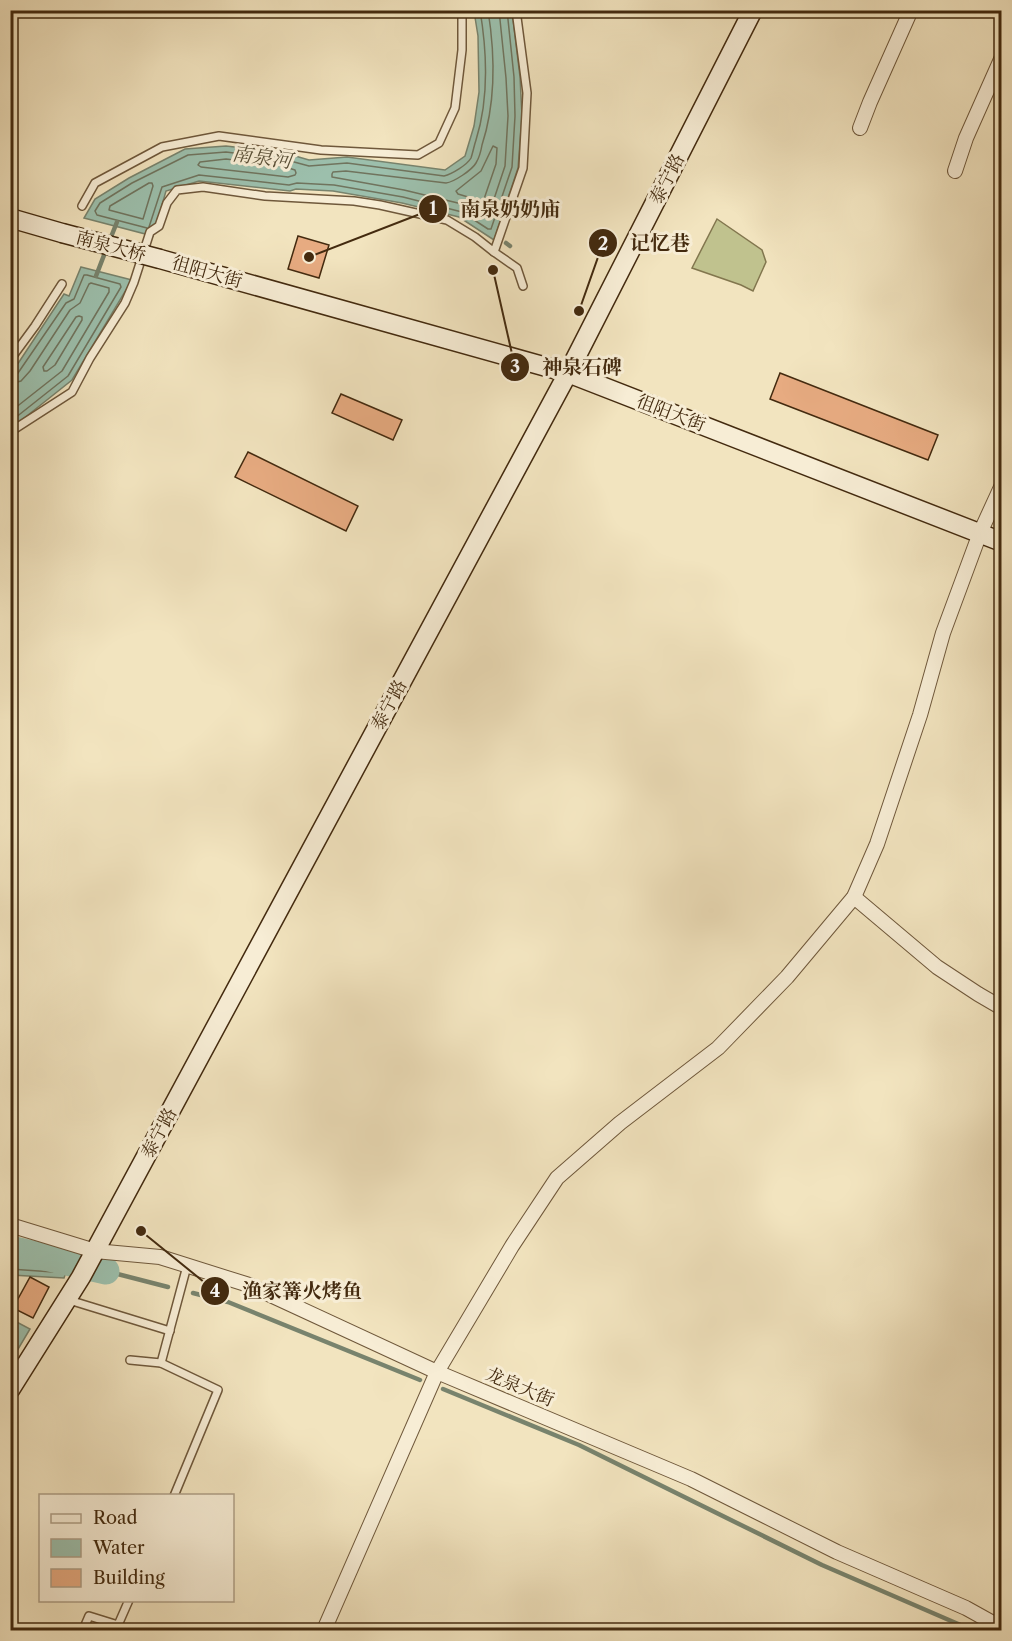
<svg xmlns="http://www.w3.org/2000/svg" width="1012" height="1641" font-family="'Libre Caslon Text','Noto Serif SC',serif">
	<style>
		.green { fill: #c0c28e; stroke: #82764e; stroke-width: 1.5 }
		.water { fill: #9cbfac; stroke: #78836d; stroke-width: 1.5 }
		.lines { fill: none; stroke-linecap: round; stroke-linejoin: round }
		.shore { stroke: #70745e; stroke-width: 1.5 }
		.stream { stroke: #78836d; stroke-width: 4.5 }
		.river { stroke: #9cbfac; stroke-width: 27 }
		.building { fill: #e7ab81; stroke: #432a0f; stroke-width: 1.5 }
		.lane-casing { stroke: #6f583b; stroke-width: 10 }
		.street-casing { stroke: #6f583b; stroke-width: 16 }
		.secondary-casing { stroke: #432a0f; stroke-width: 21 }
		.lane { stroke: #f7edd5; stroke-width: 7 }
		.street { stroke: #f7edd5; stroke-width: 14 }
		.secondary { stroke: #f7edd5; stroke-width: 18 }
		.secondary-bridge-casing { stroke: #432a0f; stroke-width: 21; stroke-linecap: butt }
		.secondary-bridge { stroke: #f7edd5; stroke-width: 18 }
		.labels { text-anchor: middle; stroke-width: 6; stroke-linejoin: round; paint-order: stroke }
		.street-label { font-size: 18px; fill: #432a0f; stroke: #f7edd5 }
		.water-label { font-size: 20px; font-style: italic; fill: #594f36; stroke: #f7edd5 }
		.leader { fill: none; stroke: #432a0f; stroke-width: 2 }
		.callout-dot { fill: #432a0f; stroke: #f7edd5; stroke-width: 2 }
		.mark-label { font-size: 18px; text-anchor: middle; font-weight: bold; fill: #fff }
		.callout-label { font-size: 20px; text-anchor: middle; font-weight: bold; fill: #432a0f; stroke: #f7edd5; stroke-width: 6; stroke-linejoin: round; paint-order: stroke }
	</style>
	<rect width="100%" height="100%" fill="#f2e4bf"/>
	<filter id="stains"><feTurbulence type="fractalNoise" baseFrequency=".00333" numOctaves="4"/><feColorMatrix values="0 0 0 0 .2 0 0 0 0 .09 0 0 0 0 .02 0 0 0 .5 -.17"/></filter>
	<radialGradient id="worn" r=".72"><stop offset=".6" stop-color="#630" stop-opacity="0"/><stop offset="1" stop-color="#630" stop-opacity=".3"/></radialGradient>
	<polygon class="green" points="717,219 762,250 766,262 753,291 741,285 692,268"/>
	<g class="water">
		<polygon points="474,11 512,11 520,77 522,116 518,168 494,240 459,217 402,203 333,191 296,189 290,191 199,181 166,191 153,236 84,218 95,199 129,178 185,149 226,146 285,153 309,160 347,157 445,170 465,156 474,126 479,92 478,36"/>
		<polygon points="81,267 132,280 72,380 18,423 11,427 11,373 19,362 64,294 69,296"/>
		<polygon points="10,1246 47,1256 68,1266 64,1278 11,1275"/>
		<polygon points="11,1319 30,1329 11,1361"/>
	</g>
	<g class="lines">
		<g class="shore">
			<path d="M488,10C495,54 496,102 482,145C481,151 479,158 476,163C472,170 454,182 446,183L346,171L333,172L332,174V177L404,190L462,204L484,218L488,217L505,166L508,116L506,78L499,10"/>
			<polygon points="493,146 497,148 496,164 483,202 480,204 468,197 458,194 456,191 481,171"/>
			<polygon points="226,159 282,166 295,170 296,173 295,175 288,177 201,167 198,165 200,162"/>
			<polygon points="149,183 152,183 153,186 143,219 109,210 110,206"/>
			<polyline points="149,227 162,187 199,175 289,185 297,183 334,185 403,197 462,212 488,229 491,229 512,167 515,116 514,77 507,10"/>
			<path d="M147,228L97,215L95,211L100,203L132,183L188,155L226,152L283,159L309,166L347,163L444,176C452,174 467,165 471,158C473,152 474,146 476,140C489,99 487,52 480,10"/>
			<polygon points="79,316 82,317 82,320 55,365 47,371 44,371 43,367 76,317"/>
			<polyline points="10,376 18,373 66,303 74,299 84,275 87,275 120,284 121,287 68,376 15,418 10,420"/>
			<polyline points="10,384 21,381 30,371 70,310 80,303 89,284 91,283 109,288 109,292 62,371 10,412"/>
			<path d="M10,1252C25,1256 46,1258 56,1269L53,1272L10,1269"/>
		</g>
		<g class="stream">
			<polyline points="109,242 117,222"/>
			<polyline points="506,243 510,246"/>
			<polyline points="96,276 106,250"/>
			<polyline points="106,1271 168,1287"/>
			<polyline points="193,1293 228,1302 420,1380"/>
			<polyline points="443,1389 579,1445 822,1565 972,1630"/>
		</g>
		<polyline class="river" points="10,1249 106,1271"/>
	</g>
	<g class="building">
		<polygon points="298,236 329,245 319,278 288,269"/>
		<polygon points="780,373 938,435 928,460 770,399"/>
		<polygon points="341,394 402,420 393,440 332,413"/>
		<polygon points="248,452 358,506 346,531 235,477"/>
		<polygon points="30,1277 49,1287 33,1318 13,1308"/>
	</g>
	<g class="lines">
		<g class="lane-casing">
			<g id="lane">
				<polyline points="82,206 95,183 162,147 219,136 321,150 418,155 439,143 455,108 462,50 462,10"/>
				<polyline points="494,252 517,268 523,286"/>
				<polyline points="10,360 35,326 62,284"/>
				<polyline points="10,432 72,392 90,358 125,303 134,282 150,232 159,226 167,203 177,190 203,187 265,196 354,201 380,205 447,220 475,237 494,252 523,168 527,93 516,10"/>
				<polyline points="69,1300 170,1331"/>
				<polyline points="130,1360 161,1363 218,1390 174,1496"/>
				<polyline points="161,1363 187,1266"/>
				<polyline points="83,1630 89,1616 118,1625 129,1600"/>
			</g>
		</g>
		<g class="street-casing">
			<g id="street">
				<polyline points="860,128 870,102 911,10"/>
				<polyline points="955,171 966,138 1002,57"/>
				<polyline points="854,897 937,967 978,994 1002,1008"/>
				<polyline points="10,1225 95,1251 160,1257 249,1285 437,1372 691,1479 837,1552 966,1608 1002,1628"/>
				<polyline points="324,1630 437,1372 512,1246 557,1178 620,1123 718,1048 787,977 854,897 877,844 920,715 943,633 980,533 1002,485"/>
			</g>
		</g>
		<g class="secondary-casing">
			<g id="secondary">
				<polyline points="10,218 62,233"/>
				<polyline points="160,259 568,373 1002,542"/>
				<polyline points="10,1390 81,1277 568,373 753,10"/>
			</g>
		</g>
		<use href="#lane" class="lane"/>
		<use href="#street" class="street"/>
		<use href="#secondary" class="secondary"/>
		<g class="secondary-bridge-casing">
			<polyline id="secondary-bridge" points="62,233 160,259"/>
		</g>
		<use href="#secondary-bridge" class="secondary-bridge"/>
	</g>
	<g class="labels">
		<g class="street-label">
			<text transform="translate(667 179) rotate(-63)" y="6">泰宁路</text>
			<text transform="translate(111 246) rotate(15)" y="6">南泉大桥</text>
			<text transform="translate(207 272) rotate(16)" y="6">徂阳大街</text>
			<text transform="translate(671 413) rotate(21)" y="6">徂阳大街</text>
			<text transform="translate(389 705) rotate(-62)" y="6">泰宁路</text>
			<text transform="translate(159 1133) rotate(-62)" y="6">泰宁路</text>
			<text transform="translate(520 1387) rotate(23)" y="6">龙泉大街</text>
		</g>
		<g class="water-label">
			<text transform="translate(262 157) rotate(8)" y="7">南泉河</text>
		</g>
	</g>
	<path class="leader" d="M309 257L433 209M579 311L603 243M493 270L515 367M141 1231L215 1291"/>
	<g class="callout-dot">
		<circle cx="309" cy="257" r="6"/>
		<circle cx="579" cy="311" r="6"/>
		<circle cx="493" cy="270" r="6"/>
		<circle cx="141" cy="1231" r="6"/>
		<circle cx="433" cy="209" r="15"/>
		<circle cx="603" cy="243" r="15"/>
		<circle cx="515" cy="367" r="15"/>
		<circle cx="215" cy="1291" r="15"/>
	</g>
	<g class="mark-label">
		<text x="433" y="215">1</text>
		<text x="603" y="250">2</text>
		<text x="515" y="373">3</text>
		<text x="215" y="1297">4</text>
	</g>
	<g class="callout-label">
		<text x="510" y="216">南泉奶奶庙</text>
		<text x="660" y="250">记忆巷</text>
		<text x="582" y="374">神泉石碑</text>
		<text x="302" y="1298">渔家篝火烤鱼</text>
	</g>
	<rect width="1012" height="1641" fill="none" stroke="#f2e4bf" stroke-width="36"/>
	<rect x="12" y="12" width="988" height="1617" fill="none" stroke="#432a0f" stroke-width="3"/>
	<rect x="18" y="18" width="976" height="1605" fill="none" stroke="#432a0f" stroke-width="1.5"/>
	<rect x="39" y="1494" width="195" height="108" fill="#f7edd5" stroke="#af9f86" stroke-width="1.5"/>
	<rect x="51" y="1514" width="30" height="9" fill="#f7edd5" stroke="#af9f86" stroke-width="1.5"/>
	<text x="93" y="1524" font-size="18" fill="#432a0f">Road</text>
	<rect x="51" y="1539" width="30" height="18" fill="#9cbfac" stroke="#af9f86" stroke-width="1.5"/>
	<text x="93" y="1554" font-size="18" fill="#432a0f">Water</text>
	<rect x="51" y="1569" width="30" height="18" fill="#e7ab81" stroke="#af9f86" stroke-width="1.5"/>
	<text x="93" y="1584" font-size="18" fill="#432a0f">Building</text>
	<rect width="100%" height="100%" filter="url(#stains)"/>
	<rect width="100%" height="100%" fill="url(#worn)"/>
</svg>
